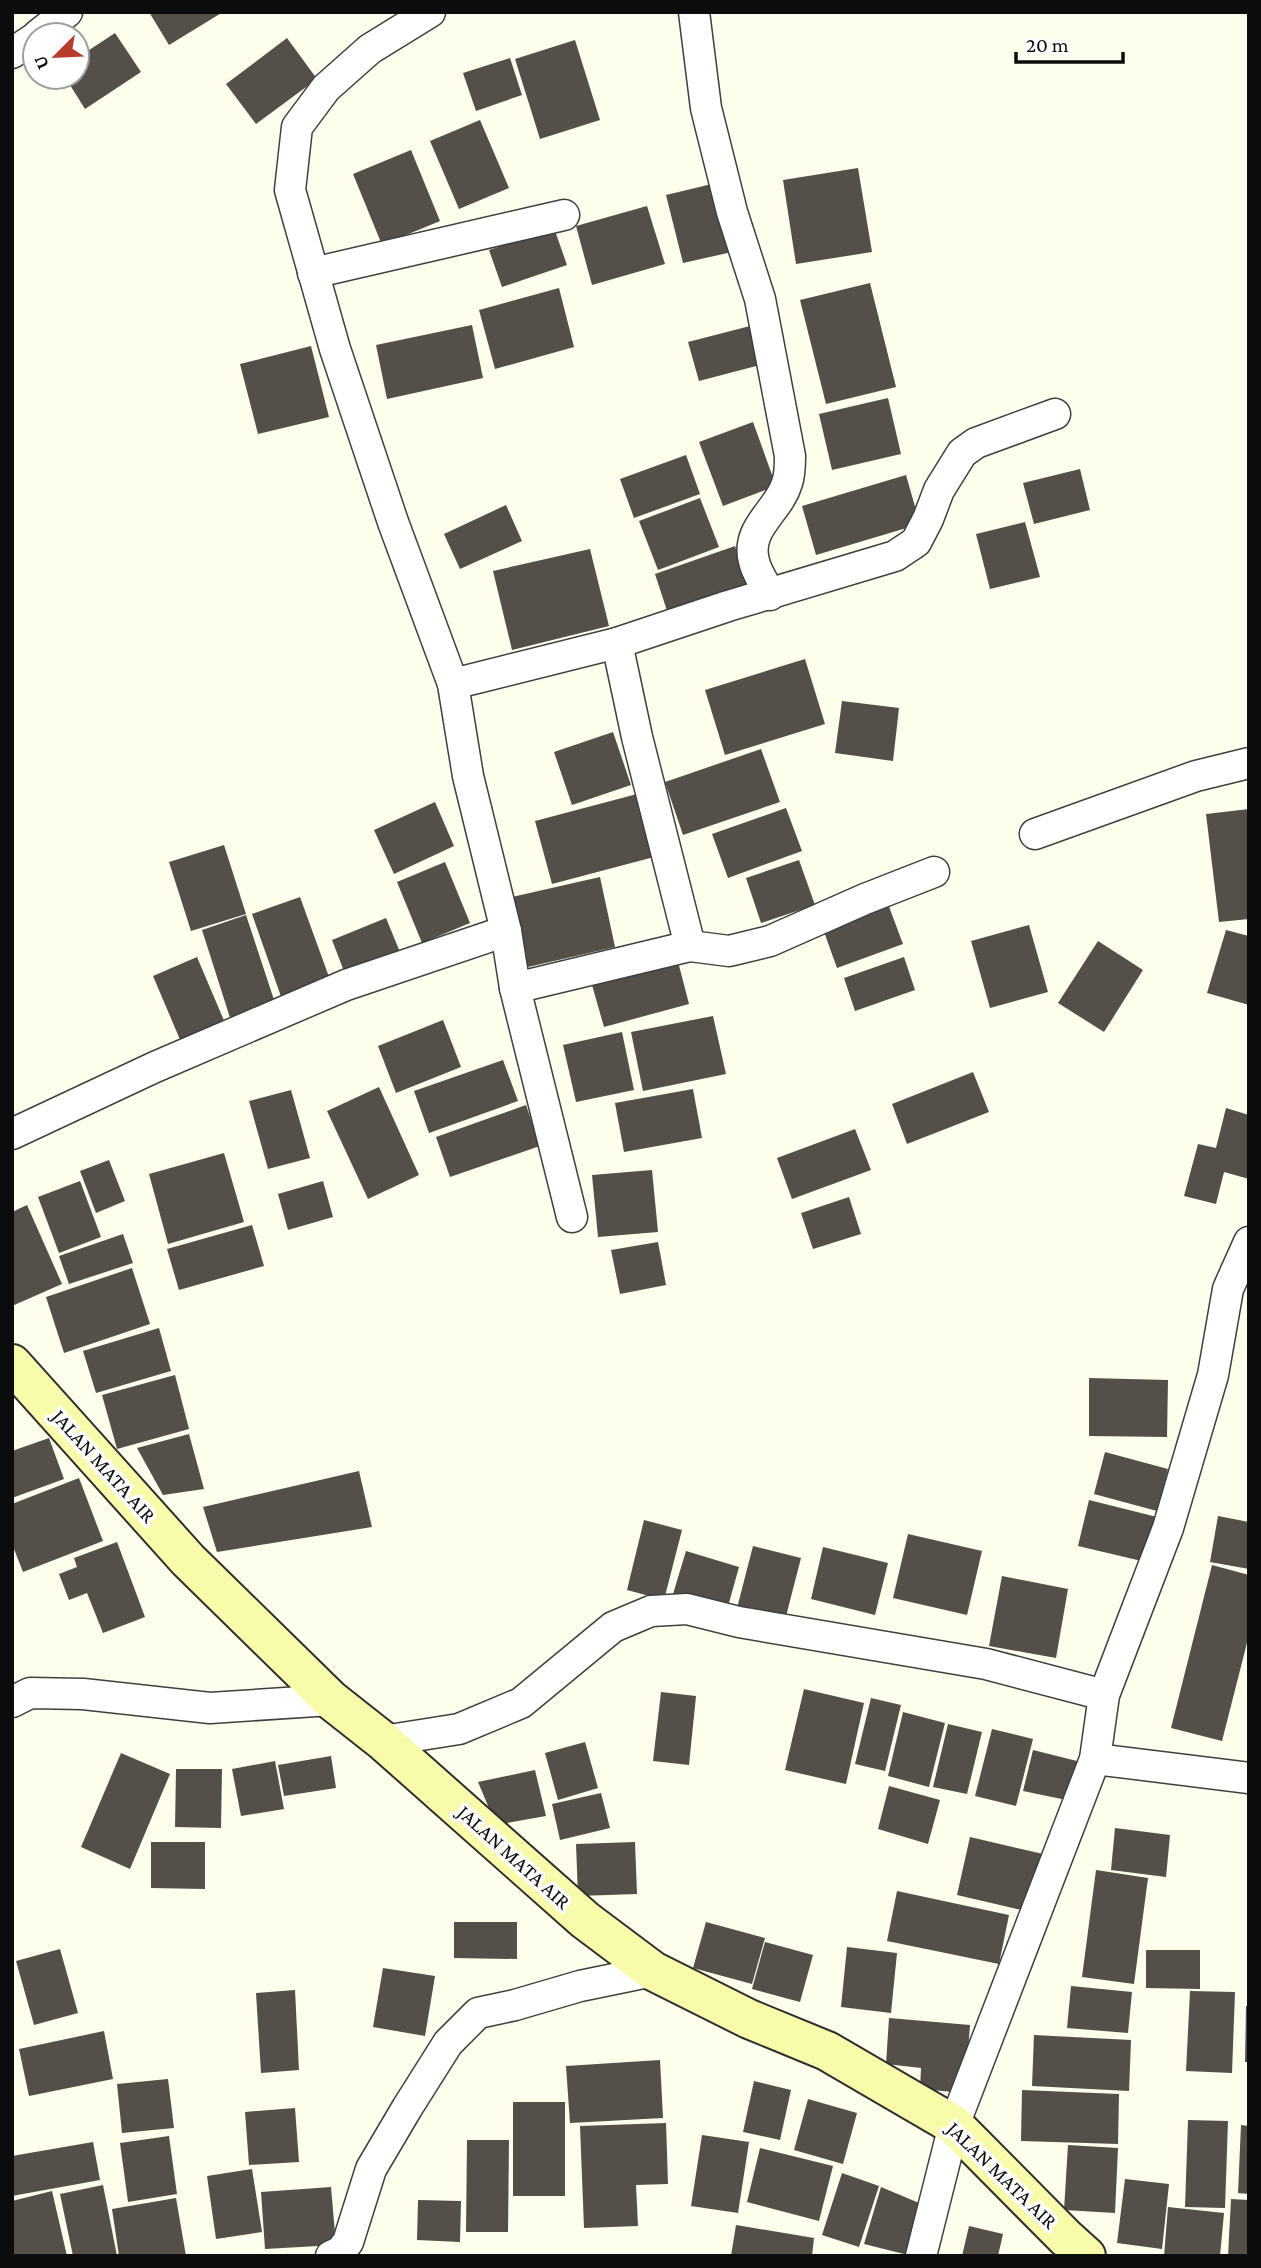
<svg xmlns="http://www.w3.org/2000/svg" width="1261" height="2268" font-family="'Crimson Pro',serif">
	<style>
		.building { fill: #544f49 }
		.lines { fill: none; stroke-linecap: round; stroke-linejoin: round }
		.street-casing { stroke: #3f3f3f; stroke-width: 33 }
		.secondary-casing { stroke: #2e2e2e; stroke-width: 42 }
		.street { stroke: #fff; stroke-width: 30 }
		.secondary { stroke: #f7fbaa; stroke-width: 38 }
		.labels { text-anchor: middle; stroke-width: 7; stroke-linejoin: round; paint-order: stroke }
		.street-label { font-size: 21px; fill: #0c0c0c; stroke: #fff }
	</style>
	<rect width="100%" height="100%" fill="#fefeec"/>
	<g class="building">
		<polygon points="149,12 223,12 169,45"/>
		<polygon points="115,33 141,72 85,109 65,77 77,77 77,58"/>
		<polygon points="287,38 317,79 256,124 226,84"/>
		<polygon points="575,40 600,120 540,139 515,59"/>
		<polygon points="510,58 522,95 476,111 463,73"/>
		<polygon points="480,120 509,188 459,209 430,141"/>
		<polygon points="411,150 440,221 382,245 353,174"/>
		<polygon points="858,168 872,252 796,264 783,180"/>
		<polygon points="716,183 732,252 683,263 666,195"/>
		<polygon points="647,206 665,264 592,285 576,226"/>
		<polygon points="554,228 567,265 502,287 489,250"/>
		<polygon points="870,283 896,387 826,404 800,300"/>
		<polygon points="559,288 574,347 495,369 479,310"/>
		<polygon points="472,325 483,378 387,399 376,345"/>
		<polygon points="750,326 760,365 699,381 688,342"/>
		<polygon points="311,346 329,417 258,434 240,364"/>
		<polygon points="888,398 901,454 832,470 819,414"/>
		<polygon points="753,422 776,486 723,506 699,442"/>
		<polygon points="686,455 700,494 634,518 620,479"/>
		<polygon points="1080,469 1090,510 1034,524 1023,483"/>
		<polygon points="906,475 920,524 816,555 802,506"/>
		<polygon points="700,498 719,547 658,570 639,521"/>
		<polygon points="506,505 522,541 460,569 444,534"/>
		<polygon points="1025,522 1040,577 990,589 976,534"/>
		<polygon points="735,546 751,591 670,620 655,574"/>
		<polygon points="590,549 609,626 512,650 493,571"/>
		<polygon points="805,659 825,724 725,755 705,690"/>
		<polygon points="842,701 899,708 893,761 835,753"/>
		<polygon points="613,732 631,785 572,805 554,752"/>
		<polygon points="761,749 780,802 683,835 665,782"/>
		<polygon points="637,794 654,857 552,884 535,821"/>
		<polygon points="435,802 454,846 394,874 374,830"/>
		<polygon points="786,808 802,851 728,878 712,834"/>
		<polygon points="1249,809 1249,919 1219,922 1206,814"/>
		<polygon points="224,845 246,914 191,931 169,862"/>
		<polygon points="799,860 815,905 761,923 746,878"/>
		<polygon points="445,862 470,923 422,943 397,882"/>
		<polygon points="600,877 615,947 528,967 512,897"/>
		<polygon points="300,897 333,988 284,1005 252,914"/>
		<polygon points="888,904 903,944 837,968 823,929"/>
		<polygon points="246,915 278,1012 233,1027 202,930"/>
		<polygon points="386,918 402,957 347,979 332,940"/>
		<polygon points="1029,925 1048,992 990,1008 971,941"/>
		<polygon points="1226,930 1249,936 1249,1005 1207,993"/>
		<polygon points="1098,941 1143,970 1104,1032 1058,1003"/>
		<polygon points="676,954 689,1004 604,1027 590,978"/>
		<polygon points="197,957 228,1030 184,1049 153,976"/>
		<polygon points="904,957 915,990 855,1011 844,978"/>
		<polygon points="713,1016 726,1074 643,1091 631,1032"/>
		<polygon points="443,1020 461,1067 396,1093 378,1046"/>
		<polygon points="622,1032 634,1090 576,1102 563,1045"/>
		<polygon points="503,1060 518,1101 429,1133 414,1091"/>
		<polygon points="973,1072 989,1112 907,1144 892,1104"/>
		<polygon points="379,1087 419,1175 368,1199 327,1111"/>
		<polygon points="693,1089 702,1138 624,1152 615,1103"/>
		<polygon points="291,1090 310,1158 268,1169 249,1101"/>
		<polygon points="526,1105 540,1146 450,1177 436,1137"/>
		<polygon points="1226,1108 1249,1115 1249,1179 1224,1172 1216,1204 1184,1196 1198,1144 1216,1148"/>
		<polygon points="855,1129 871,1170 792,1199 777,1158"/>
		<polygon points="224,1153 244,1222 168,1244 149,1174"/>
		<polygon points="109,1160 125,1201 96,1213 80,1171"/>
		<polygon points="652,1170 658,1232 598,1237 592,1175"/>
		<polygon points="80,1181 101,1237 59,1253 38,1197"/>
		<polygon points="323,1181 333,1217 288,1230 278,1194"/>
		<polygon points="849,1197 861,1234 813,1249 801,1213"/>
		<polygon points="27,1205 62,1284 12,1306 12,1212"/>
		<polygon points="252,1225 264,1266 179,1290 167,1249"/>
		<polygon points="123,1234 133,1263 69,1284 59,1256"/>
		<polygon points="658,1242 666,1285 620,1294 611,1250"/>
		<polygon points="132,1268 150,1324 64,1353 46,1297"/>
		<polygon points="159,1328 171,1371 96,1393 83,1351"/>
		<polygon points="175,1375 189,1429 117,1449 102,1395"/>
		<polygon points="1089,1378 1168,1380 1167,1437 1089,1436"/>
		<polygon points="189,1434 204,1489 163,1495 137,1448"/>
		<polygon points="49,1438 64,1479 12,1498 12,1451"/>
		<polygon points="1105,1452 1168,1469 1157,1511 1094,1494"/>
		<polygon points="359,1471 372,1527 217,1552 203,1507"/>
		<polygon points="79,1478 103,1541 23,1572 12,1544 12,1504"/>
		<polygon points="1089,1500 1161,1518 1150,1563 1078,1546"/>
		<polygon points="1218,1516 1249,1522 1249,1569 1210,1562"/>
		<polygon points="644,1520 682,1530 664,1600 627,1590"/>
		<polygon points="908,1534 982,1551 967,1615 893,1598"/>
		<polygon points="117,1542 145,1617 103,1633 87,1593 69,1600 59,1574 77,1567 74,1558"/>
		<polygon points="753,1546 801,1558 784,1624 736,1612"/>
		<polygon points="823,1547 888,1563 875,1615 811,1599"/>
		<polygon points="686,1551 739,1567 727,1610 673,1594"/>
		<polygon points="1212,1565 1249,1575 1249,1635 1222,1741 1171,1728"/>
		<polygon points="1002,1576 1068,1589 1056,1658 989,1646"/>
		<polygon points="804,1689 864,1703 846,1784 785,1770"/>
		<polygon points="661,1692 696,1696 689,1765 653,1761"/>
		<polygon points="871,1698 901,1705 885,1771 855,1764"/>
		<polygon points="903,1712 945,1723 929,1787 888,1776"/>
		<polygon points="948,1724 982,1732 967,1794 933,1787"/>
		<polygon points="992,1729 1033,1739 1016,1806 975,1796"/>
		<polygon points="585,1742 598,1788 558,1800 545,1753"/>
		<polygon points="1033,1750 1089,1764 1076,1802 1023,1791"/>
		<polygon points="121,1753 170,1774 130,1869 81,1847"/>
		<polygon points="331,1756 336,1788 284,1796 278,1765"/>
		<polygon points="275,1761 284,1809 241,1816 232,1769"/>
		<polygon points="176,1769 222,1769 221,1828 175,1827"/>
		<polygon points="535,1770 546,1816 496,1825 478,1782"/>
		<polygon points="889,1786 940,1800 928,1844 878,1829"/>
		<polygon points="601,1793 610,1828 560,1840 552,1804"/>
		<polygon points="1115,1828 1170,1835 1166,1877 1111,1870"/>
		<polygon points="970,1837 1043,1854 1030,1912 957,1895"/>
		<polygon points="151,1842 205,1842 205,1889 151,1888"/>
		<polygon points="635,1842 637,1894 578,1896 576,1844"/>
		<polygon points="1096,1870 1148,1878 1134,1984 1082,1977"/>
		<polygon points="897,1891 1009,1915 999,1964 887,1941"/>
		<polygon points="454,1922 517,1922 517,1959 454,1958"/>
		<polygon points="706,1922 765,1938 752,1984 693,1968"/>
		<polygon points="765,1942 813,1955 800,2002 752,1989"/>
		<polygon points="847,1947 897,1953 891,2013 841,2007"/>
		<polygon points="60,1949 78,2013 34,2025 16,1961"/>
		<polygon points="1146,1950 1200,1950 1200,1989 1146,1988"/>
		<polygon points="383,1968 435,1976 425,2036 373,2027"/>
		<polygon points="1071,1986 1132,1992 1128,2033 1067,2028"/>
		<polygon points="295,1990 299,2070 261,2073 256,1993"/>
		<polygon points="1190,1991 1235,1992 1232,2073 1186,2071"/>
		<polygon points="1246,2006 1249,2006 1249,2062 1245,2062"/>
		<polygon points="889,2018 970,2025 965,2093 920,2089 921,2068 886,2064"/>
		<polygon points="104,2031 113,2079 29,2096 19,2049"/>
		<polygon points="1034,2035 1131,2040 1129,2091 1032,2086"/>
		<polygon points="660,2060 663,2118 570,2123 566,2066"/>
		<polygon points="168,2079 174,2128 122,2133 117,2084"/>
		<polygon points="754,2081 791,2090 780,2140 743,2132"/>
		<polygon points="1022,2090 1119,2094 1118,2144 1021,2141"/>
		<polygon points="808,2099 857,2113 843,2164 794,2150"/>
		<rect x="513" y="2102" width="52" height="94"/>
		<polygon points="295,2108 299,2162 249,2165 245,2112"/>
		<polygon points="1188,2120 1228,2121 1225,2208 1185,2207"/>
		<polygon points="666,2123 668,2184 636,2185 638,2226 584,2228 580,2126"/>
		<polygon points="1241,2125 1249,2126 1249,2194 1238,2193"/>
		<polygon points="702,2135 749,2142 738,2213 691,2206"/>
		<polygon points="169,2136 177,2194 128,2202 120,2143"/>
		<polygon points="467,2140 509,2140 508,2232 466,2232"/>
		<polygon points="93,2142 100,2180 12,2196 12,2156"/>
		<polygon points="1068,2145 1118,2148 1115,2213 1064,2210"/>
		<polygon points="760,2148 833,2166 819,2221 747,2202"/>
		<polygon points="252,2169 262,2232 216,2239 207,2176"/>
		<polygon points="842,2173 879,2186 859,2247 822,2235"/>
		<polygon points="1125,2179 1169,2184 1162,2249 1117,2243"/>
		<polygon points="103,2185 117,2256 73,2256 60,2194"/>
		<polygon points="331,2187 336,2245 265,2249 261,2192"/>
		<polygon points="881,2187 931,2208 912,2256 864,2244"/>
		<polygon points="52,2191 67,2256 12,2256 12,2201"/>
		<polygon points="176,2198 186,2256 119,2256 112,2209"/>
		<polygon points="1231,2199 1249,2200 1249,2256 1228,2256"/>
		<polygon points="418,2200 461,2201 460,2242 417,2240"/>
		<polygon points="1168,2207 1224,2213 1220,2256 1164,2256"/>
		<polygon points="736,2225 814,2238 812,2256 731,2256"/>
		<polygon points="969,2226 1003,2234 998,2256 962,2256"/>
	</g>
	<g class="lines">
		<g class="street-casing">
			<g id="street">
				<polyline points="430,12 370,49 326,88 297,127 290,190 335,349 393,522 453,684 468,776 506,931 515,988 572,1217"/>
				<path d="M694,12L706,108L732,212L760,299L790,456C790,465 790,475 787,483C779,511 745,528 754,561C756,572 765,584 770,595"/>
				<polyline points="38,35 67,12"/>
				<polyline points="12,53 35,38"/>
				<polyline points="313,273 564,215"/>
				<polyline points="617,643 637,737 690,946"/>
				<polyline points="453,684 617,643 728,606 895,556 916,542 928,519 939,490 962,453 976,443 1055,414"/>
				<polyline points="1035,834 1196,776 1249,763"/>
				<polyline points="515,988 690,946 729,951 770,941 865,899 934,872"/>
				<polyline points="12,1134 155,1067 346,985 506,931"/>
				<polyline points="12,1702 30,1693 83,1694 210,1708 331,1700"/>
				<polyline points="383,1741 459,1729 521,1703 613,1627 651,1611 687,1609 739,1622 986,1664 1104,1695"/>
				<polyline points="1095,1759 1249,1778"/>
				<polyline points="331,2256 340,2252 348,2242 371,2169 407,2108 448,2043 478,2013 515,2005 580,1986 653,1971"/>
				<polyline points="921,2256 954,2125 1095,1759 1104,1695 1168,1528 1213,1375 1228,1289 1249,1242"/>
			</g>
		</g>
		<g class="secondary-casing">
			<polyline id="secondary" points="12,1364 188,1560 331,1700 383,1741 585,1920 653,1971 749,2019 827,2051 954,2125 1065,2237 1086,2256"/>
		</g>
		<use href="#street" class="street"/>
		<use href="#secondary" class="secondary"/>
	</g>
	<g class="labels">
		<g class="street-label">
			<text transform="translate(104 1466) rotate(48)" y="7">JALAN MATA AIR</text>
			<text transform="translate(514 1857) rotate(42)" y="7">JALAN MATA AIR</text>
			<text transform="translate(1002 2175) rotate(44)" y="7">JALAN MATA AIR</text>
		</g>
	</g>
	<rect width="1261" height="2268" fill="none" stroke="#0c0c0c" stroke-width="28"/>
	<g transform="translate(56 56) rotate(246)"><circle r="33" fill="#ffffff" stroke="#9e9e9e" stroke-width="2"/>
	<path d="M0-5L12 26L0 18L-12 26Z" fill="#b63b2b"/>
	<text y="-10" font-size="19" font-weight="bold" text-anchor="middle" fill="#0c0c0c">U</text>
	</g>
	<path d="M1016 52v10h107v-10" fill="none" stroke="#0c0c0c" stroke-width="3.5"/>
	<text x="1026" y="52" font-size="21" fill="#0c0c0c" stroke="#ffffff" stroke-width="5" paint-order="stroke">20 m</text>
</svg>
